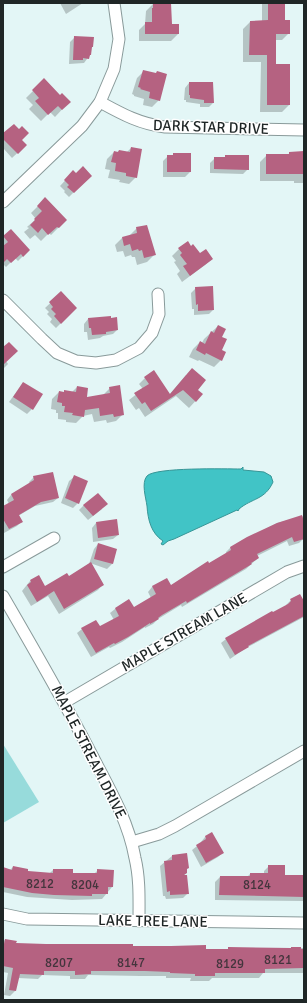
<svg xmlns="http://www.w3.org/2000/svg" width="307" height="1003" font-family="Signika,sans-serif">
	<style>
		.green { fill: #97dbdb }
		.water { fill: #41c4c6; stroke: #379596 }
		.shadow { fill: #0003 }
		.building { fill: #b56281 }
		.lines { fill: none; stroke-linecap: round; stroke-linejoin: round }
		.street-casing { stroke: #899a9a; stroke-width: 13 }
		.street { stroke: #fff; stroke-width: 11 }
		.labels { text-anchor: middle; stroke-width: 3; stroke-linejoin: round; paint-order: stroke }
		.number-label { font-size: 13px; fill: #44353d }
		.street-label { font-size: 15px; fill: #1f2626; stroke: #fff }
	</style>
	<rect width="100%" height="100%" fill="#e3f6f6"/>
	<polygon class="green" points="3,744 39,802 3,823"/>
	<path class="water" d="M243,467V470L264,472L271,476L273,482C265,500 252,498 239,509L238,511L237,510L174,539L168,541L163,545L161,544L163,541C151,533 148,520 147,506C146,498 141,483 147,476C155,467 226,469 241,469Z"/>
	<g class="shadow">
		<polygon points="60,3 83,3 66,14"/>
		<polygon points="262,3 284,3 284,21 289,33 282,40 275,40 275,65 289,105 282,112 260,112 261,62 243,62 243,29 250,22 262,22"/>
		<polygon points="153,4 178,34 171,41 139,41 139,30 145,24 146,11"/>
		<polygon points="75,37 92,47 91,48 90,55 84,63 69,64 70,42"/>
		<polygon points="144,71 159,100 152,107 143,105 144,99 134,96 134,95 132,94 137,78"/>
		<polygon points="44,80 60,96 69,102 55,117 50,112 41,121 29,109 33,105 26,98"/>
		<polygon points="189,83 213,103 209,107 200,107 200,104 186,102 186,100 184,100 185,88"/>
		<polygon points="3,134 21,140 26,145 12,158 3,148"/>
		<polygon points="131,148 136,177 129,184 119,182 120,180 108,178 110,170 105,169 107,159 114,152 117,152 119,151 127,152"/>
		<polygon points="304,152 304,183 294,183 294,181 260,181 260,162 267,155 287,155 290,153"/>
		<polygon points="174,154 190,154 190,172 185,177 163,177 163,161 168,156 172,156"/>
		<polygon points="226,156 248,169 243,174 210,173 210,163 215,158 224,158"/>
		<polygon points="73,172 76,174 90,176 69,197 64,192 65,191 60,186"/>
		<polygon points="45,199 66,220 51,235 49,233 41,241 35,235 30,239 24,232 29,228 27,227 36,219 31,213"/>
		<polygon points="137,228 154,255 147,262 137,265 135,257 132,257 131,255 125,257 123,251 117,252 115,245 122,238 129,236"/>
		<polygon points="11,230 24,255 18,261 15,258 6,267 3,264 3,248 4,247 3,238"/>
		<polygon points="191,247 200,255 212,259 205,265 182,282 177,274 180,271 174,262 176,261 172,256 179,249"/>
		<polygon points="196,288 213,310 209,314 194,315 194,309 192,309 191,293"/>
		<polygon points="61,293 76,308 56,328 50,322 52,319 47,314 49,312 45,308"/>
		<polygon points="88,319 117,330 113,334 103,336 100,338 88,340 87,332 84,332 84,324"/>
		<polygon points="218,326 221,337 221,360 214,367 199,360 198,361 189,357 193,349 200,342 202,343 204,339"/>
		<polygon points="3,349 6,361 8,364 3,369"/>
		<polygon points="186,375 196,390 202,394 189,408 176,396 145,417 139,408 136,410 129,400 143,389 139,384 145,378 169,395"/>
		<polygon points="23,383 32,409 27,414 9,402"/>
		<polygon points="77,387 86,398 103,395 110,388 123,414 116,421 107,423 106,420 94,422 92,414 83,416 76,423 66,422 66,420 58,419 58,413 56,413 56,410 51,409 52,399 59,392 72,392"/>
		<polygon points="34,477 58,498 53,502 35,506 18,516 21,522 17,526 4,533 3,507 9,504 7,500 11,495 30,484 29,482"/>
		<polygon points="74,477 78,503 73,508 61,503 69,481"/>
		<polygon points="84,505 102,509 88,520 79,510"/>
		<polygon points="304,516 304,540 302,540 299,543 289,546 287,541 257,556 258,558 246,569 182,607 181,605 158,619 153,624 145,628 145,627 122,642 110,648 109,647 91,657 77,633 82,629 99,628 114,620 110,613 115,609 129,601 133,609 151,598 148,592 152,587 166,579 170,586 226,554 226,552 230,548 277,523"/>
		<polygon points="96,523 118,535 113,539 93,542 92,528"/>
		<polygon points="98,544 116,550 112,564 107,569 90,563 103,584 98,590 59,614 48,596 31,606 22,591 30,581 45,587 69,577 89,564 94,549"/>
		<polygon points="291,600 304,601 304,617 246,648 230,659 221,643 226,639 287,606 286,605"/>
		<polygon points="205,837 223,852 218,857 201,867 192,850 201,843 201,842"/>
		<polygon points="186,854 186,873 183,876 188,893 183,898 166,899 165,896 163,896 160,866 172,856"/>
		<polygon points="269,866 284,876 304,876 304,903 304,901 215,900 215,882 220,877 247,877 250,874 264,874 264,871"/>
		<polygon points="13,867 27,872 49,874 53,870 72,870 72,874 94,874 98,870 112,887 102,899 72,900 27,897 3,892 3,868 10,870"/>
		<polygon points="3,940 15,942 15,944 205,950 227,950 229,948 290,949 291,948 304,948 304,973 263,973 259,978 212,978 209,981 190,981 191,978 166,978 166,976 140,976 88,975 85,979 70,979 70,976 42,975 38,979 18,978 15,991 10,996 4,995 8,973 3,972"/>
	</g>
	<g class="building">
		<polygon points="153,3 171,3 172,24 179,24 179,34 145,34 145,22 152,22 152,8 153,8"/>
		<polygon points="268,3 285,3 285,20 290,20 290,34 276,34 276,64 290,64 290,105 267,105 267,55 249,55 250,21 268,20"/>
		<polygon points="74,36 94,37 93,47 92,47 91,55 90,55 89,59 83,58 83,60 73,60"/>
		<polygon points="143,70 156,73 157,71 167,74 160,101 149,98 150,92 140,89 141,88 138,87"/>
		<polygon points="44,78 60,95 62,93 71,102 62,110 58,106 48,115 35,101 39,98 32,90"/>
		<polygon points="189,82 213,82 214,103 204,103 204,100 190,98 190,95 189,95"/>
		<polygon points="14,124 19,129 22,126 29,133 22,140 27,145 18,154 3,139 3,133"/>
		<polygon points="131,147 142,149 137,178 126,176 126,173 115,171 116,163 111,162 114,151 118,152 119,150 130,152"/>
		<polygon points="304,151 304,174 266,174 266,154 289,154 289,152"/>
		<polygon points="173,153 191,153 191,172 167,172 167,155 173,155"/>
		<polygon points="225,155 249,155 249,170 214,169 214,157 225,157"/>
		<polygon points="83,166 92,176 74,193 67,187 69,185 64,180 73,170 76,173"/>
		<polygon points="45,197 67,220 59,228 57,227 48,235 42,228 38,233 30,225 35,220 34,219 42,211 37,206"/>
		<polygon points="147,225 156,255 144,258 142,250 139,251 138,249 132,251 130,244 124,246 122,237 137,233 136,227"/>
		<polygon points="11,229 30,250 23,257 21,254 11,263 7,259 3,263 3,246 8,242 3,236"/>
		<polygon points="188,241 191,246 193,244 200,253 206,249 213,259 190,276 183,266 187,264 180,255 182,253 178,248"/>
		<polygon points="213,286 214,310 198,311 198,304 196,305 195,287"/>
		<polygon points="61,291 77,308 61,324 54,316 56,314 51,309 53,307 49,302"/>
		<polygon points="111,316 111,318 117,317 118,330 106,332 106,334 92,335 91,328 89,328 88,318"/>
		<polygon points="218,325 226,329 222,337 227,339 222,350 226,352 222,361 206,353 205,355 196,350 200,341 205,344 211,331 214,333"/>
		<polygon points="9,342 18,351 3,365 3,347"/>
		<polygon points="192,368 206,380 198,390 203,394 196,402 183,390 151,411 145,402 142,404 134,393 149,384 144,377 154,370 170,394"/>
		<polygon points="23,382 43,394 33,410 13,397"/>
		<polygon points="120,385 124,415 114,417 113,414 100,416 99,408 85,410 84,417 72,415 73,413 64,412 65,406 62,406 62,403 57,402 59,391 64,392 64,390 76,392 77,386 88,388 87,397 110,393 109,387"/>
		<polygon points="53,472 59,498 41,502 19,515 23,522 9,529 3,519 3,506 14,500 11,494 34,480 33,476"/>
		<polygon points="74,475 88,481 79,504 65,498"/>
		<polygon points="98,493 108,504 93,516 83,505"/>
		<polygon points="302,515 304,522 304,539 294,542 292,537 257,554 259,558 251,563 252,564 187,603 186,601 162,615 158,618 159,619 150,624 150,623 128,637 115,644 114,643 96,653 81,628 96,620 100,626 119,616 115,608 129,599 134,607 156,594 152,586 167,578 171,585 208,561 209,563 231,550 230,547 247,537 277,523"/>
		<polygon points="117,519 119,535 98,538 96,522"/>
		<polygon points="98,543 117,549 113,564 94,559"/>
		<polygon points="91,562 104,585 64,609 54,591 37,602 27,585 31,582 30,580 39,575 45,586 67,573 69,576"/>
		<polygon points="300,594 304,601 304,616 248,646 249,647 235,655 225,638 272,611 273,612 288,604 291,601 290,599"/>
		<polygon points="212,832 224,853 206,863 196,845 206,839 205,836"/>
		<polygon points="187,853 189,868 187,869 187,873 184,875 187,875 189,894 170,895 170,891 167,892 164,861 172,860 172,855"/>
		<polygon points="268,865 285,865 285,875 304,875 304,897 219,895 220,876 250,876 250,873 268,873"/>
		<polygon points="13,866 28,869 28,871 53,873 53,869 73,869 73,873 97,873 97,869 114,870 113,887 108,887 108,894 92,894 92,896 54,895 32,893 3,887 3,867 12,870"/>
		<polygon points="5,939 17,941 16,943 46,944 133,944 133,946 171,946 206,945 206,949 228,949 228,947 291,948 291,947 301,947 301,949 304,949 304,968 265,969 265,973 215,973 215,976 195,976 195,974 170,973 170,972 145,971 91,971 91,974 75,975 75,971 44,971 44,975 20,974 16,991 9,990 13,968 3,966 3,949"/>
	</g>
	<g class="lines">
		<g class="street-casing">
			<g id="street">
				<path d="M100,102C122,114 140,124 165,127L304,130"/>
				<polyline points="3,202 82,126 100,102 114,69 119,39 114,3"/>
				<polyline points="3,300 42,339 57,353 76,361 96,363 116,360 139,348 152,333 159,314 158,294"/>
				<polyline points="3,567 54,538"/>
				<path d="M3,596C35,651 67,706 96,763C112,793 129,824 135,858C140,879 139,900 139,921"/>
				<polyline points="65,702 287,572 304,566"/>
				<polyline points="132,842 159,834 175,826 304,751"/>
				<polyline points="3,914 27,919 304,923"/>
			</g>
		</g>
		<use href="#street" class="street"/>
	</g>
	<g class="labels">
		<g class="number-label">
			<text x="40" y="888">8212</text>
			<text x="85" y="889">8204</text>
			<text x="257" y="889">8124</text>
			<text x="278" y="964">8121</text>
			<text x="59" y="967">8207</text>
			<text x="131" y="967">8147</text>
			<text x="230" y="968">8129</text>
		</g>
		<g class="street-label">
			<text transform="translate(211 127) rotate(2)" y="5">DARK STAR DRIVE</text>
			<text transform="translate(184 632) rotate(-30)" y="5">MAPLE STREAM LANE</text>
			<text transform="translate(89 752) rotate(63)" y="5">MAPLE STREAM DRIVE</text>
			<text transform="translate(153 921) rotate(1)" y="5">LAKE TREE LANE</text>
		</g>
	</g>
	<rect width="307" height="1003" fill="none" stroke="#1f2626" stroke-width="8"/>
</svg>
